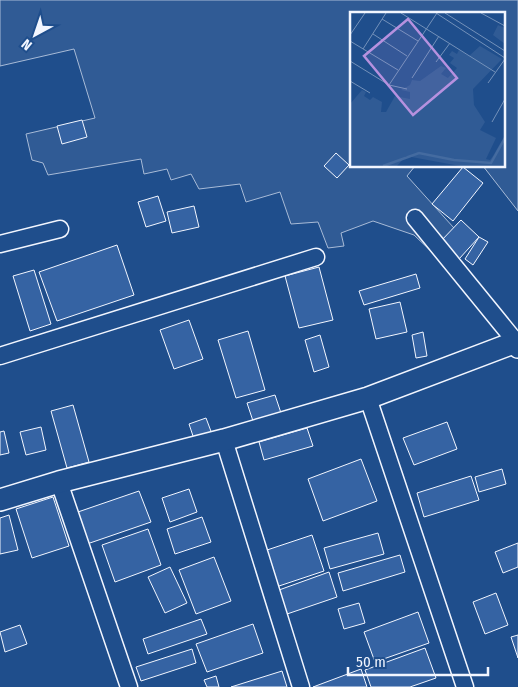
<svg xmlns="http://www.w3.org/2000/svg" width="518" height="687" font-family="'Fira Sans Condensed',sans-serif">
	<style>
		.green { fill: #305b95; stroke: #a8bbd7 }
		.building { fill: #3563a3; stroke: #f2f6ff }
		.lines { fill: none; stroke-linecap: round; stroke-linejoin: round }
		.minor-casing { stroke: #f2f6ff; stroke-width: 19 }
		.tertiary-casing { stroke: #f2f6ff; stroke-width: 24 }
		.minor { stroke: #1f4e8c; stroke-width: 16 }
		.tertiary { stroke: #1f4e8c; stroke-width: 21 }
		.inset-river { fill: none; stroke: #446ba0; stroke-width: 2.5 }
		.inset-road { fill: none; stroke: #7391ba; stroke-width: 1 }
		.view { fill: #b691df; fill-opacity: 0.15; stroke: #b691df; stroke-width: 2.5 }
		.inset-edge { fill: none; stroke: #f2f6ff; stroke-width: 2.5 }
	</style>
	<rect width="100%" height="100%" fill="#1f4e8c"/>
	<polygon class="green" points="0,0 518,0 518,211 483,166 504,166 504,14 352,14 352,166 415,166 407,176 463,238 434,254 414,235 373,221 341,233 344,246 328,248 318,222 291,224 280,192 246,202 240,184 199,189 191,174 171,180 167,169 144,174 141,159 48,175 43,163 32,160 26,134 95,118 74,49 0,66"/>
	<g class="building">
		<polygon points="82,120 87,137 62,144 57,126"/>
		<polygon points="336,153 349,165 337,178 324,166"/>
		<polygon points="463,167 483,183 453,221 432,204"/>
		<polygon points="158,196 166,221 146,227 138,202"/>
		<polygon points="194,206 199,227 172,233 167,212"/>
		<polygon points="461,220 479,237 459,259 440,242"/>
		<polygon points="479,237 488,242 473,265 465,259"/>
		<polygon points="117,245 134,295 57,321 39,272"/>
		<polygon points="319,267 333,320 299,328 285,276"/>
		<polygon points="34,270 51,324 30,331 13,276"/>
		<polygon points="416,274 420,288 364,305 359,291"/>
		<polygon points="400,302 407,332 376,339 369,309"/>
		<polygon points="189,320 203,359 174,369 160,330"/>
		<polygon points="248,331 265,390 236,398 218,340"/>
		<polygon points="423,332 427,356 416,358 412,335"/>
		<polygon points="320,335 329,367 314,372 305,340"/>
		<polygon points="275,395 281,413 253,421 247,403"/>
		<polygon points="73,405 89,462 67,468 51,411"/>
		<polygon points="206,418 212,434 194,439 189,424"/>
		<polygon points="447,422 457,449 414,465 403,438"/>
		<polygon points="41,427 46,450 26,455 20,432"/>
		<polygon points="307,428 313,446 264,460 259,442"/>
		<polygon points="4,431 9,453 0,455 0,432"/>
		<polygon points="361,459 377,501 323,521 308,479"/>
		<polygon points="502,469 506,484 479,492 475,477"/>
		<polygon points="471,476 479,500 424,517 417,493"/>
		<polygon points="189,489 197,512 170,522 162,498"/>
		<polygon points="139,491 151,522 87,544 75,513"/>
		<polygon points="53,497 69,546 32,558 16,509"/>
		<polygon points="9,515 18,550 0,554 0,518"/>
		<polygon points="202,517 211,542 175,554 167,529"/>
		<polygon points="148,529 161,565 115,582 102,545"/>
		<polygon points="378,533 384,554 330,569 324,548"/>
		<polygon points="312,535 324,571 273,588 261,552"/>
		<polygon points="518,543 518,567 503,573 495,552"/>
		<polygon points="400,555 405,572 343,591 338,573"/>
		<polygon points="214,557 231,601 196,614 179,570"/>
		<polygon points="170,567 187,603 165,613 148,577"/>
		<polygon points="329,572 337,597 287,614 279,590"/>
		<polygon points="496,593 508,625 485,634 473,602"/>
		<polygon points="359,603 365,623 344,629 338,609"/>
		<polygon points="418,612 429,643 375,662 364,632"/>
		<polygon points="201,619 207,634 148,654 143,639"/>
		<polygon points="253,624 263,653 207,672 196,644"/>
		<polygon points="20,625 27,644 5,652 0,632"/>
		<polygon points="518,635 518,658 511,637"/>
		<polygon points="425,648 436,678 410,687 371,687 365,670"/>
		<polygon points="192,649 196,663 141,681 136,667"/>
		<polygon points="361,669 367,687 313,687"/>
		<polygon points="282,671 287,687 231,687"/>
		<polygon points="216,676 219,687 207,687 204,680"/>
	</g>
	<g class="lines">
		<g class="minor-casing">
			<g id="minor">
				<polyline points="415,218 516,342"/>
				<polyline points="0,244 60,229"/>
				<polyline points="0,356 316,257"/>
				<polyline points="368,398 465,687"/>
				<polyline points="224,440 301,687"/>
				<polyline points="59,482 129,687"/>
			</g>
		</g>
		<g class="tertiary-casing">
			<polyline id="tertiary" points="0,500 59,482 224,440 368,398 516,342 518,347"/>
		</g>
		<use href="#minor" class="minor"/>
		<use href="#tertiary" class="tertiary"/>
	</g>
	<g transform="translate(350 12)">
		<rect width="155" height="155" fill="#1f4e8c"/>
		<path d="M148,13L155,16V32L143,23ZM130,34L152,47L123,77L124,93L135,110L130,118L146,126L136,147L140,148L143,144L155,123V154H110L56,144L47,154H0V92L12,78L16,80L14,84L20,88L23,85L32,90L31,100H36L45,84L60,87V80L51,78L60,73L62,68L70,69L91,54L96,56L91,62L98,66L107,56L100,51L104,46L99,43L102,39L107,42L109,38L119,44Z" fill="#305b95"/>
		<path class="inset-river" d="M33,154L69,141L104,148L141,151L155,126"/>
		<path class="inset-road" d="M51,1L145,60M86,1L155,46M95,1L155,39M131,1L155,14M32,7L68,29M23,22L57,44M0,23L15,1M0,29L48,58M13,37L36,1M0,49L39,73L87,1M86,50L100,31M62,66L89,24M0,69L20,81M138,71L155,47M39,73L57,77M142,110L155,87"/>
		<path class="view" d="M58,7L107,66L63,103L14,44Z"/>
		<rect width="155" height="155" class="inset-edge"/>
	</g>
	<g transform="translate(35 35) rotate(220)" stroke="#1f4e8c" stroke-width="4" paint-order="stroke">
	<path d="M0-4L9 19L0 12L-9 19Z" fill="#f2f6ff"/>
	<text y="-8" font-size="14" font-weight="bold" text-anchor="middle" fill="#f2f6ff">N</text>
	</g>
	<path d="M348 667v8h140v-8" fill="none" stroke="#f2f6ff" stroke-width="2.5"/>
	<text x="356" y="667" font-size="15" fill="#f2f6ff" stroke="#1f4e8c" stroke-width="4" paint-order="stroke">50 m</text>
</svg>
